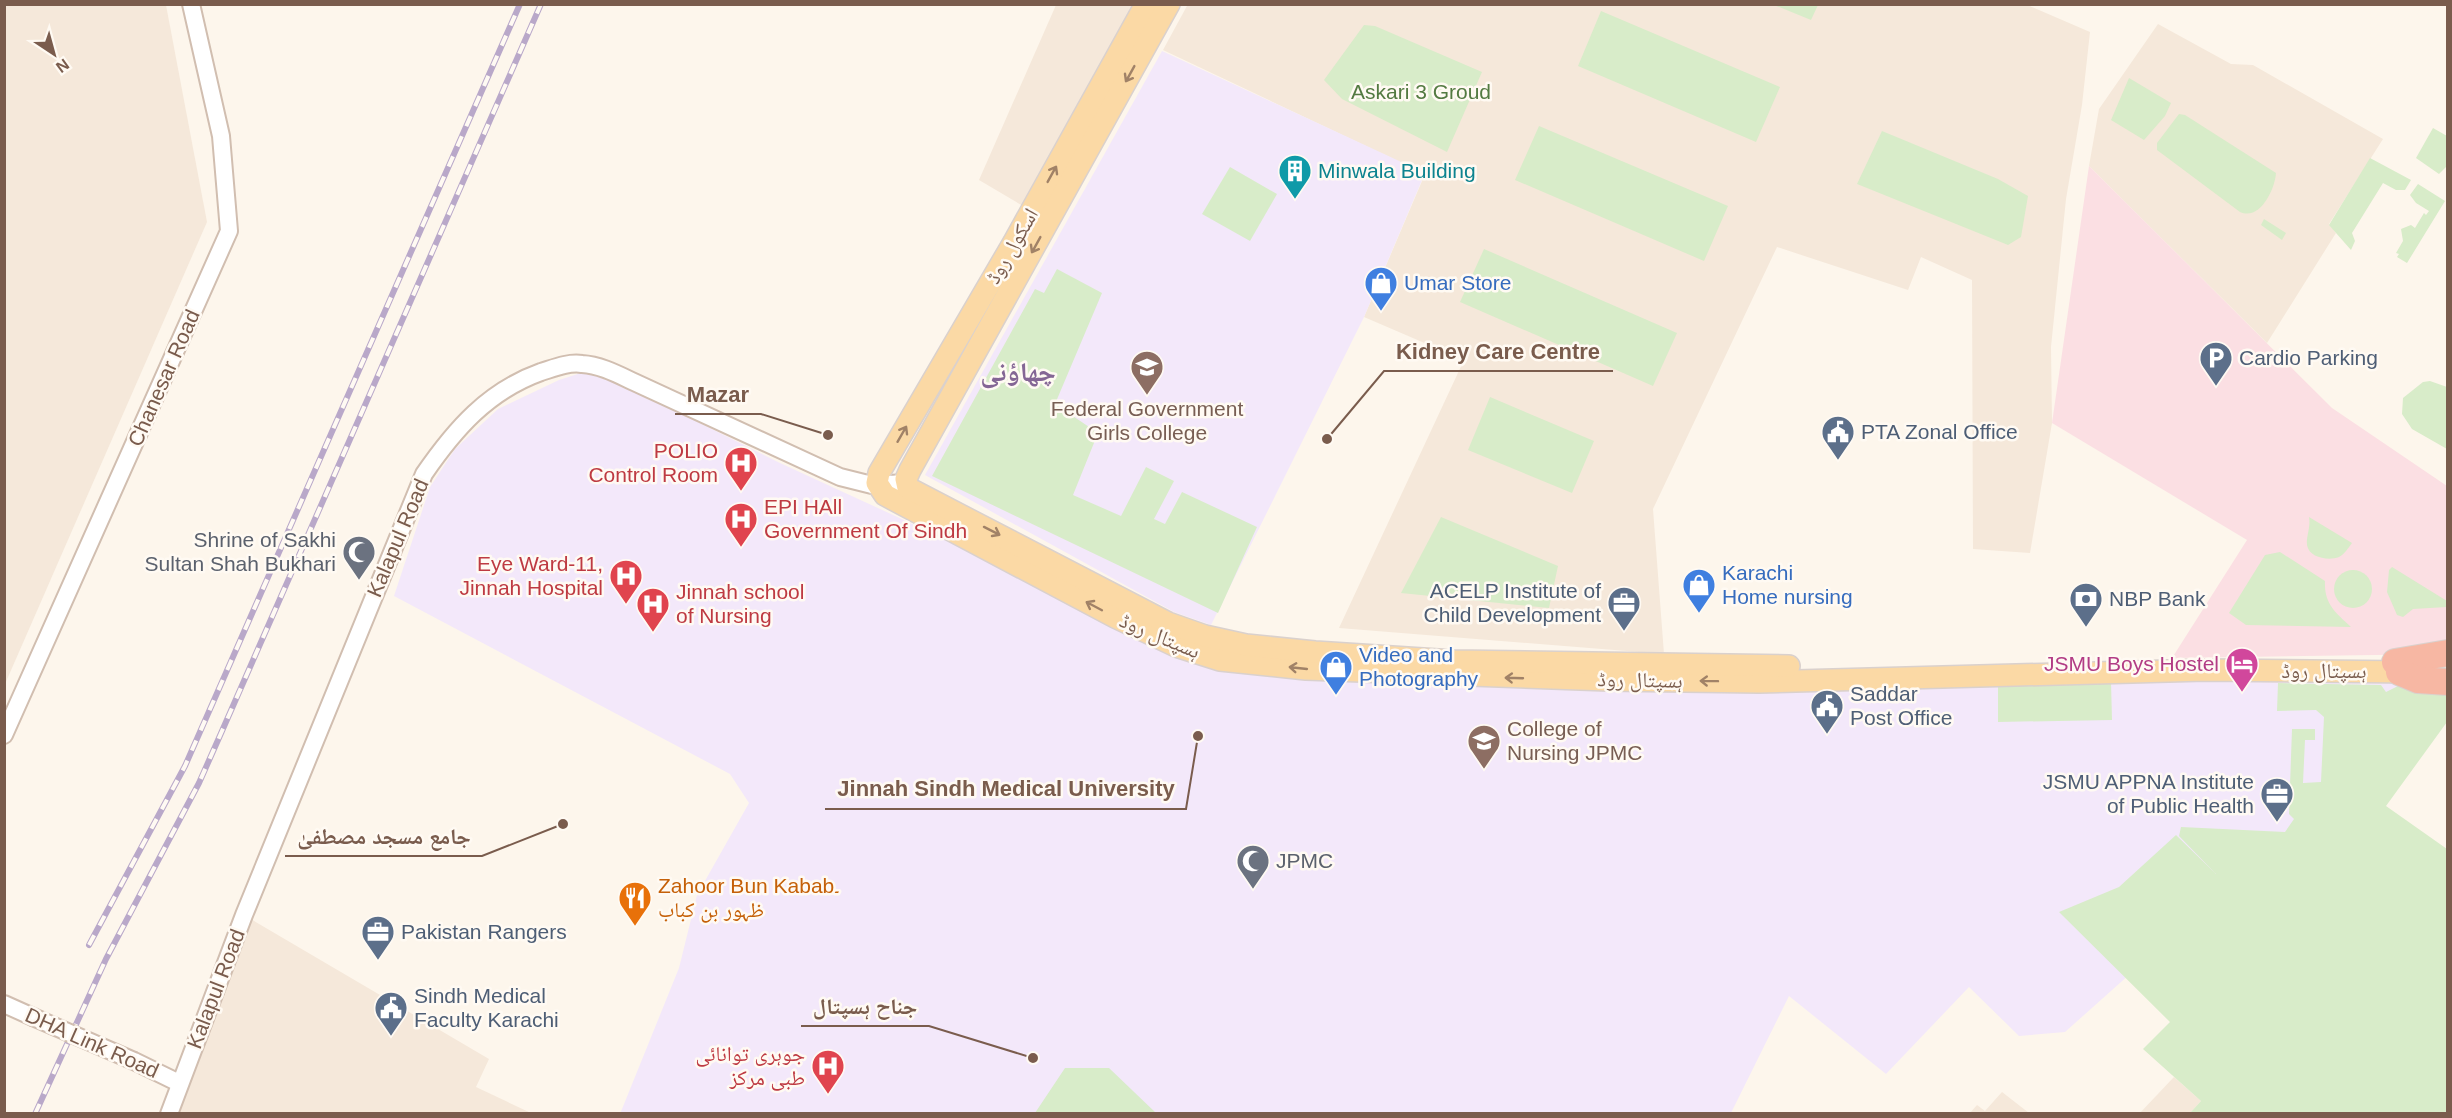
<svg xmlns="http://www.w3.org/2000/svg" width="2452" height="1118" font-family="Arial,'Noto Naskh Arabic',sans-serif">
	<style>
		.residential { fill: #f5e8da }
		.education { fill: #f3e8fa }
		.medical { fill: #fbdfe3 }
		.green { fill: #d8ecc9 }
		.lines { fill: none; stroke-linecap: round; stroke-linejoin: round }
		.minor-casing { stroke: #d1beb0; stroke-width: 20 }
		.major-casing { stroke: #dad1cd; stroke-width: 24 }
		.highway-casing { stroke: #dad1cd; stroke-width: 28 }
		.minor { stroke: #fff; stroke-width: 16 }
		.major { stroke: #fbd9a5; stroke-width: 21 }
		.highway { stroke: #f7b7a3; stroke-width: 26 }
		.rail-casing { stroke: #b9a8c9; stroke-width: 6 }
		.rail { stroke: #fffaf3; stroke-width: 4; stroke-dasharray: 11; stroke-linecap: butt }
		.minor-bridge-casing { stroke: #d1beb0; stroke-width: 20; stroke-linecap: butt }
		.minor-bridge { stroke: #fff; stroke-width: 16 }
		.oneway { stroke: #a18267 }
		.labels { text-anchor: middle; stroke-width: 5; stroke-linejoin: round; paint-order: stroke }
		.park-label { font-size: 21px; fill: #537a41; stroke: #fffaf3 }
		.culture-label { font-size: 21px; fill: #0d838f; stroke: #fffaf3; text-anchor: start }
		.street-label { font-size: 21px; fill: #7a5c4d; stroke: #fffaf3 }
		.shop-label { font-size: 21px; fill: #366cbe; stroke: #fffaf3; text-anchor: start }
		.service-label { font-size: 21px; fill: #4e5e75; stroke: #fffaf3; text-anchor: start }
		.education-label { font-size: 21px; fill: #785e54; stroke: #fffaf3 }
		.health-label { font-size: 21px; fill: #be3a42; stroke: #fffaf3; text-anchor: end }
		.worship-label { font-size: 21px; fill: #5b616d; stroke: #fffaf3; text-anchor: end }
		.hotel-label { font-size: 21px; fill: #b23c85; stroke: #fffaf3; text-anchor: end }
		.food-label { font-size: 21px; fill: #c56008; stroke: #fffaf3; text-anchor: start }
		.district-label { font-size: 27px; font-weight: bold; fill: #846695; stroke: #fffaf3 }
		.leader { fill: none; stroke: #7a5c4d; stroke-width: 2 }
		.callout-dot { fill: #7a5c4d; stroke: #fffaf3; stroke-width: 2 }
		.callout-label { font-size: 22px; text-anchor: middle; font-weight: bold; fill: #7a5c4d; stroke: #fffaf3; stroke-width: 5; stroke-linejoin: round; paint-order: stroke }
	</style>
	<rect width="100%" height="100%" fill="#fdf6ec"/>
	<g class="residential">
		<polygon points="5,4 166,5 207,222 5,684"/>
		<polygon points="1188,4 2025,4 2090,32 2082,105 2066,199 2051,347 2052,423 2030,553 1973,549 1972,280 1921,257 1908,290 1777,247 1653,509 1664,654 1339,628 1464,360 1364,317 1425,174 1163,50"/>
		<polygon points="1056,5 1140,5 1028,209 979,180"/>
		<polygon points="2158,24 2231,64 2253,65 2383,139 2329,224 2336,233 2267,343 2089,166 2099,109"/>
		<polygon points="244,915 489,1059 476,1087 531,1113 169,1114"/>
		<polygon points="2174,1077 2201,1101 2190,1113 2139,1114"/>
		<polygon points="2002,1092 2029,1113 1970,1113 1977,1105 1985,1111"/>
	</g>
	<g class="education">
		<polygon points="1162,51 1425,173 1364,317 1211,625 1174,612 925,475"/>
		<polygon points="587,371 598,372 780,463 1115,617 1452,676 2399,672 2398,686 2265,899 2130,974 2065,1032 2019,1036 1969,987 1886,1074 1789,996 1731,1113 620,1114 679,968 697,895 749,803 730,774 394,596 430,487 455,449 498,409 559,380"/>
	</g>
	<polygon class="medical" points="2089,166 2332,408 2447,486 2447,654 2172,658 2247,540 2052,423"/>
	<g class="green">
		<polygon points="1774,5 1818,5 1811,20"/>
		<polygon points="1601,11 1780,87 1756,142 1578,66"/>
		<polygon points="1364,25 1375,26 1482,72 1447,152 1342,99 1324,80"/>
		<polygon points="2129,78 2171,103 2165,116 2144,140 2111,120"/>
		<path d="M2179,114L2185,115L2276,173C2275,189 2260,221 2240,212L2157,150V143Z"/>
		<polygon points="1539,126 1728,206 1704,261 1515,180"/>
		<polygon points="2433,128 2447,136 2447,166 2439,174 2416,158"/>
		<polygon points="1882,131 1998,179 2028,196 2021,237 2008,245 1857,184"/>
		<polygon points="2370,158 2411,180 2405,190 2396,190 2383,183 2352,233 2355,241 2351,250 2329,225"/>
		<polygon points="1230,167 1277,194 1250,241 1202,214"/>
		<polygon points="2418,184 2445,201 2407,263 2397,257 2399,254 2396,253 2403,241 2401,229 2411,225 2415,228 2424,213 2426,215 2429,211 2416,203 2410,195"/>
		<polygon points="2264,219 2286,233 2282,240 2261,225"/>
		<polygon points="1484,249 1677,333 1653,386 1460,302"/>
		<polygon points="1057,269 1102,293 1055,404 1098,433 1073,495 1121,516 1146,467 1174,481 1154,519 1165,524 1182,492 1257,527 1218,613 932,476 1035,289 1044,293"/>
		<polygon points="2430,381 2447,387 2447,449 2412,429 2402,414 2403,398 2423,382"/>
		<polygon points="1490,397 1594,441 1572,493 1468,450"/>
		<polygon points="1441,517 1558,566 1549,608 1401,593"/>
		<path d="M2309,517L2352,543C2348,548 2345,554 2339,557C2329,561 2309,558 2307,545C2306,536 2311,527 2309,517Z"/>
		<path d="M2280,552L2325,581C2324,604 2335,612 2351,627L2246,625L2229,613L2265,555Z"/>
		<polygon points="2392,567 2447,601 2447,607 2413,609 2403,617 2397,615 2387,592 2389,570"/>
		<circle cx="2353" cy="589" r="19"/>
		<polygon points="2111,682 2112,720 1998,722 1998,685"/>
		<polygon points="2278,683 2381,685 2386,692 2398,686 2398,683 2448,687 2447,722 2386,806 2447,849 2448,1109 2445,1113 2190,1113 2201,1101 2143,1049 2170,1022 2059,912 2119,887 2176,835 2216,874 2179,836 2181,827 2285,832 2294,819 2289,814 2292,729 2315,729 2315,740 2305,740 2303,783 2321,782 2324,717 2316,710 2277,711"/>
		<polygon points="1065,1068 1109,1068 1156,1113 1035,1113"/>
	</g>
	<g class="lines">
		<g class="minor-casing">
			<g id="minor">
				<polyline points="4,735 229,231 221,136 191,4"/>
				<polyline points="4,1004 33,1017"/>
				<polyline points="134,1061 179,1083"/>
				<path d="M169,1114L244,915L424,474C455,429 488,391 541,372C554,368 568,362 582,364C600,365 617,374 634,382L840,477L872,485L906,483"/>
			</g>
		</g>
		<g class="major-casing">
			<g id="major">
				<polyline points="1146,4 1014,242 879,473 877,483 885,495 1115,617 1176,646 1220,660 1306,669 1608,680 1759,682 2205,670 2414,672"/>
				<polyline points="1169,4 910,470 906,479 908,488 1168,623 1205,636 1246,645 1315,652 1454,661 1789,666"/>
			</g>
		</g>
		<g class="highway-casing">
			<g id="highway">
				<polyline points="2395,662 2448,653"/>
				<polyline points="2399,672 2418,680 2448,682"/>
			</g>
		</g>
		<use href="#minor" class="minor"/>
		<use href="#major" class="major"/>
		<use href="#highway" class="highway"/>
		<g class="rail-casing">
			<g id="rail">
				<polyline points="89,945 185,766 520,4"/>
				<polyline points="35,1114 106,959 199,783 222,731 541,4"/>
			</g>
		</g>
		<use href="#rail" class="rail"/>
		<g class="minor-bridge-casing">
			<polyline id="minor-bridge" points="33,1017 134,1061"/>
		</g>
		<use href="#minor-bridge" class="minor-bridge"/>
	</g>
	<defs><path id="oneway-shaft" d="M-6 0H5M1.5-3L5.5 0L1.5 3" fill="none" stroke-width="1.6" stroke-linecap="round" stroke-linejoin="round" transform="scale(1.5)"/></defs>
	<g class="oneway">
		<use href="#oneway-shaft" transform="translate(1130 74) rotate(119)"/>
		<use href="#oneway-shaft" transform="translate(1052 174) rotate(-61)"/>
		<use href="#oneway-shaft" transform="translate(1036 245) rotate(119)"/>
		<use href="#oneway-shaft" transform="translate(902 434) rotate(-60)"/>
		<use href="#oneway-shaft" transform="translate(992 531) rotate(27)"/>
		<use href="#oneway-shaft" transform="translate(1094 606) rotate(-152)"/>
		<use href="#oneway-shaft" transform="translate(1298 668) rotate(-174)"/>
		<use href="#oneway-shaft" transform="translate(1514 678) rotate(-178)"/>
		<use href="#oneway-shaft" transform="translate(1709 681) rotate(-179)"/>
	</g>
	<defs>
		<g id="building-pin" transform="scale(1.725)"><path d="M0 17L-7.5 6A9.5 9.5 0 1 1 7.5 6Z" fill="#0f9aa8" stroke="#fffaf3"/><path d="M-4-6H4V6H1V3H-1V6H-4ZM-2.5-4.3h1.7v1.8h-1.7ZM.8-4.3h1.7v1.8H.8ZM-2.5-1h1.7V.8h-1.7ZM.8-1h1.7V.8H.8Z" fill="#fff"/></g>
		<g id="shop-pin" transform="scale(1.725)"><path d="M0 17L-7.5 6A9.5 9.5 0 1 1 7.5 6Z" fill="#3f7fe0" stroke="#fffaf3"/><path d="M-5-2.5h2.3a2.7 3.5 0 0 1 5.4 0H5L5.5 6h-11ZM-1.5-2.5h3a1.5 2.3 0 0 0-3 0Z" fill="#fff"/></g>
		<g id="parking-pin" transform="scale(1.725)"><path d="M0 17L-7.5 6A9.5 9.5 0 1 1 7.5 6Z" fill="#5c6f8a" stroke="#fffaf3"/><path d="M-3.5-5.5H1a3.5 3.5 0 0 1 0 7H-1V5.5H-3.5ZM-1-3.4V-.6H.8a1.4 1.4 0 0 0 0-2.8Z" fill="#fff"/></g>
		<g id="school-pin" transform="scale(1.725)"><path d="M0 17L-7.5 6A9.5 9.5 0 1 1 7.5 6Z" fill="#8d6e63" stroke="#fffaf3"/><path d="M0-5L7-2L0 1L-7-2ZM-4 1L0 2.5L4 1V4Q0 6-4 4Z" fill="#fff"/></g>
		<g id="civic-pin" transform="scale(1.725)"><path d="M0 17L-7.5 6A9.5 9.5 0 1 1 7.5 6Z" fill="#5c6f8a" stroke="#fffaf3"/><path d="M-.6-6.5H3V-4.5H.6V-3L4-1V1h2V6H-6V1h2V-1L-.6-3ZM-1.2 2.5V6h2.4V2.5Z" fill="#fff"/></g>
		<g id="hospital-pin" transform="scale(1.725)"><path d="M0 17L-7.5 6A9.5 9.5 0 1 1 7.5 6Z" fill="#e0444e" stroke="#fffaf3"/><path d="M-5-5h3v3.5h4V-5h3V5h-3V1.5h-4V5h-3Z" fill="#fff"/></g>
		<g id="mosque-pin" transform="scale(1.725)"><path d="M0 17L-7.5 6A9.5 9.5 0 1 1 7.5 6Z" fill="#6b7280" stroke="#fffaf3"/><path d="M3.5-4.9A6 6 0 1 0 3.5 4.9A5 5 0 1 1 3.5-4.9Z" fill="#fff"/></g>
		<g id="bank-pin" transform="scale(1.725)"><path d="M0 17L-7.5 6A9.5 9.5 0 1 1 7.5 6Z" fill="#5c6f8a" stroke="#fffaf3"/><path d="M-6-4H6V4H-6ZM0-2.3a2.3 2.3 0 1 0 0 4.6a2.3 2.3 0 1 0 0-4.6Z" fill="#fff"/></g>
		<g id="office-pin" transform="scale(1.725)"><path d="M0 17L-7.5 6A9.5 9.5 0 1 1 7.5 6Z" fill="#5c6f8a" stroke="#fffaf3"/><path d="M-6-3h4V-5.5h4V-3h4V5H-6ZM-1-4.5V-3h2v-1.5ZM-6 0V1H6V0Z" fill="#fff"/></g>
		<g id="hotel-pin" transform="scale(1.725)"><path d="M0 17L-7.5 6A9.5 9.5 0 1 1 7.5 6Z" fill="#d1479c" stroke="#fffaf3"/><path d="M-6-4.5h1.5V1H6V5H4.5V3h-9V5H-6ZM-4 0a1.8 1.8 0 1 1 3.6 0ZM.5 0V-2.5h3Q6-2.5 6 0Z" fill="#fff"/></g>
		<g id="university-pin" transform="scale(1.725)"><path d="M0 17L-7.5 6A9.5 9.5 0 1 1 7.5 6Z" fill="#8d6e63" stroke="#fffaf3"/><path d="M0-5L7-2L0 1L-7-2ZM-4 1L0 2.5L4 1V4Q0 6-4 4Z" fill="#fff"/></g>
		<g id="restaurant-pin" transform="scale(1.725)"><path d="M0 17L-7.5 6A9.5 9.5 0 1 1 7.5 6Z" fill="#e8710a" stroke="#fffaf3"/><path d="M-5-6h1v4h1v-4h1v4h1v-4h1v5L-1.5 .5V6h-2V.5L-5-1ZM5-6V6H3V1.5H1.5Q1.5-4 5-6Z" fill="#fff"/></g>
	</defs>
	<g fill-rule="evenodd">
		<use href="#building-pin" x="1295" y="171"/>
		<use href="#shop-pin" x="1381" y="283"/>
		<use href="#parking-pin" x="2216" y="358"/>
		<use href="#school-pin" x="1147" y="367"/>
		<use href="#civic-pin" x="1838" y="432"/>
		<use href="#hospital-pin" x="741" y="463"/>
		<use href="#hospital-pin" x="741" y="519"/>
		<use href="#mosque-pin" x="359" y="552"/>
		<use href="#hospital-pin" x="626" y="576"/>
		<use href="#shop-pin" x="1699" y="585"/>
		<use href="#bank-pin" x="2086" y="599"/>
		<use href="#office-pin" x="1624" y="603"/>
		<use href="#hospital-pin" x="653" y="604"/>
		<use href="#hotel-pin" x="2242" y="664"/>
		<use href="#shop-pin" x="1336" y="667"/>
		<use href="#civic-pin" x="1827" y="706"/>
		<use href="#university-pin" x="1484" y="741"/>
		<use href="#office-pin" x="2277" y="794"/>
		<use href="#mosque-pin" x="1253" y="861"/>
		<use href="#restaurant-pin" x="635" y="898"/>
		<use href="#office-pin" x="378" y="932"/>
		<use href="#civic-pin" x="391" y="1008"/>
		<use href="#hospital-pin" x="828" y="1066"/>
	</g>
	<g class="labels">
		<g class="park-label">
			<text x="1421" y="99">Askari 3 Groud</text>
		</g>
		<g class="culture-label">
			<text x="1318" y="178">Minwala Building</text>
		</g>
		<g class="street-label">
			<text transform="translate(1012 246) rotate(-60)" y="7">اسکول روڈ</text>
			<text transform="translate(164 378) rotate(-66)" y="7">Chanesar Road</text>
			<text transform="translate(398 538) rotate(-67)" y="7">Kalapul Road</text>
			<text transform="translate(1160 636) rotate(23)" y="7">ہسپتال روڈ</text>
			<text x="2324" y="678">ہسپتال روڈ</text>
			<text transform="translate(1640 680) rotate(1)" y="7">ہسپتال روڈ</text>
			<text transform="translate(216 989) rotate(-69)" y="7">Kalapul Road</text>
			<text transform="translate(92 1043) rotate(24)" y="7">DHA Link Road</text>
		</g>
		<g class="shop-label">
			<text x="1404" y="290">Umar Store</text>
			<text x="1722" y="580">Karachi<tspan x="1722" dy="24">Home nursing</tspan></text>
			<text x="1359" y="662">Video and<tspan x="1359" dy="24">Photography</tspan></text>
		</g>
		<g class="service-label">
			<text x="2239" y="365">Cardio Parking</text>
			<text x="1861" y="439">PTA Zonal Office</text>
			<text x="1601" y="598" text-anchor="end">ACELP Institute of<tspan x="1601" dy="24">Child Development</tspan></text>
			<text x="2109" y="606">NBP Bank</text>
			<text x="1850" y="701">Saddar<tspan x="1850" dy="24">Post Office</tspan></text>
			<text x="2254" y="789" text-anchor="end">JSMU APPNA Institute<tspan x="2254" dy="24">of Public Health</tspan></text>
			<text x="401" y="939">Pakistan Rangers</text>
			<text x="414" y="1003">Sindh Medical<tspan x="414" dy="24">Faculty Karachi</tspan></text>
		</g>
		<g class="education-label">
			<text x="1147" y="416">Federal Government<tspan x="1147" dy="24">Girls College</tspan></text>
			<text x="1507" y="736" text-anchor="start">College of<tspan x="1507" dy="24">Nursing JPMC</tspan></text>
		</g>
		<g class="health-label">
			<text x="718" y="458">POLIO<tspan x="718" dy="24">Control Room</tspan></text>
			<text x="764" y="514" text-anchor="start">EPI HAll<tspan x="764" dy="24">Government Of Sindh</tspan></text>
			<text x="603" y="571">Eye Ward-11,<tspan x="603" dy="24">Jinnah Hospital</tspan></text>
			<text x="676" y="599" text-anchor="start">Jinnah school<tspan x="676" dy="24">of Nursing</tspan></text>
			<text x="805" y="1061">جوہری توانائی<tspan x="805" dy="24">طبی مرکز</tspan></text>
		</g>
		<g class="worship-label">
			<text x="336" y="547">Shrine of Sakhi<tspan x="336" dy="24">Sultan Shah Bukhari</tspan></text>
			<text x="1276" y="868" text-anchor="start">JPMC</text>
		</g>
		<g class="hotel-label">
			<text x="2219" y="671">JSMU Boys Hostel</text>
		</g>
		<g class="food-label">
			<text x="658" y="893">Zahoor Bun Kabab۔<tspan x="658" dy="24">ظہور بن کباب</tspan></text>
		</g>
		<g class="district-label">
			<text x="1018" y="381">چھاؤنی</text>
		</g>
	</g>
	<path class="leader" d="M1327 439L1384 371H1613M828 435L761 414H675M1198 736L1186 809H825M563 824L482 856H285M1033 1058L929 1026H801"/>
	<g class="callout-dot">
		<circle cx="1327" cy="439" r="6"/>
		<circle cx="828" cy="435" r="6"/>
		<circle cx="1198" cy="736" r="6"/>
		<circle cx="563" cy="824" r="6"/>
		<circle cx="1033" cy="1058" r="6"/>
	</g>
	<g class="callout-label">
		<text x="1498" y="359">Kidney Care Centre</text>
		<text x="718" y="402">Mazar</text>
		<text x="1006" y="796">Jinnah Sindh Medical University</text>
		<text x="384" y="844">جامع مسجد مصطفیٰ</text>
		<text x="865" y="1014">جناح ہسپتال</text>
	</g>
	<rect width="2452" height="1118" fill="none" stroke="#7a5c4d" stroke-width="12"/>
	<g transform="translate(54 54) rotate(144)" stroke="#fffaf3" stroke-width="4.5" paint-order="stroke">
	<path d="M0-4.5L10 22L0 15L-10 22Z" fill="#7a5c4d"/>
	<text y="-9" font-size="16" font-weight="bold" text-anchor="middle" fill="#7a5c4d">N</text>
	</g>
</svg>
